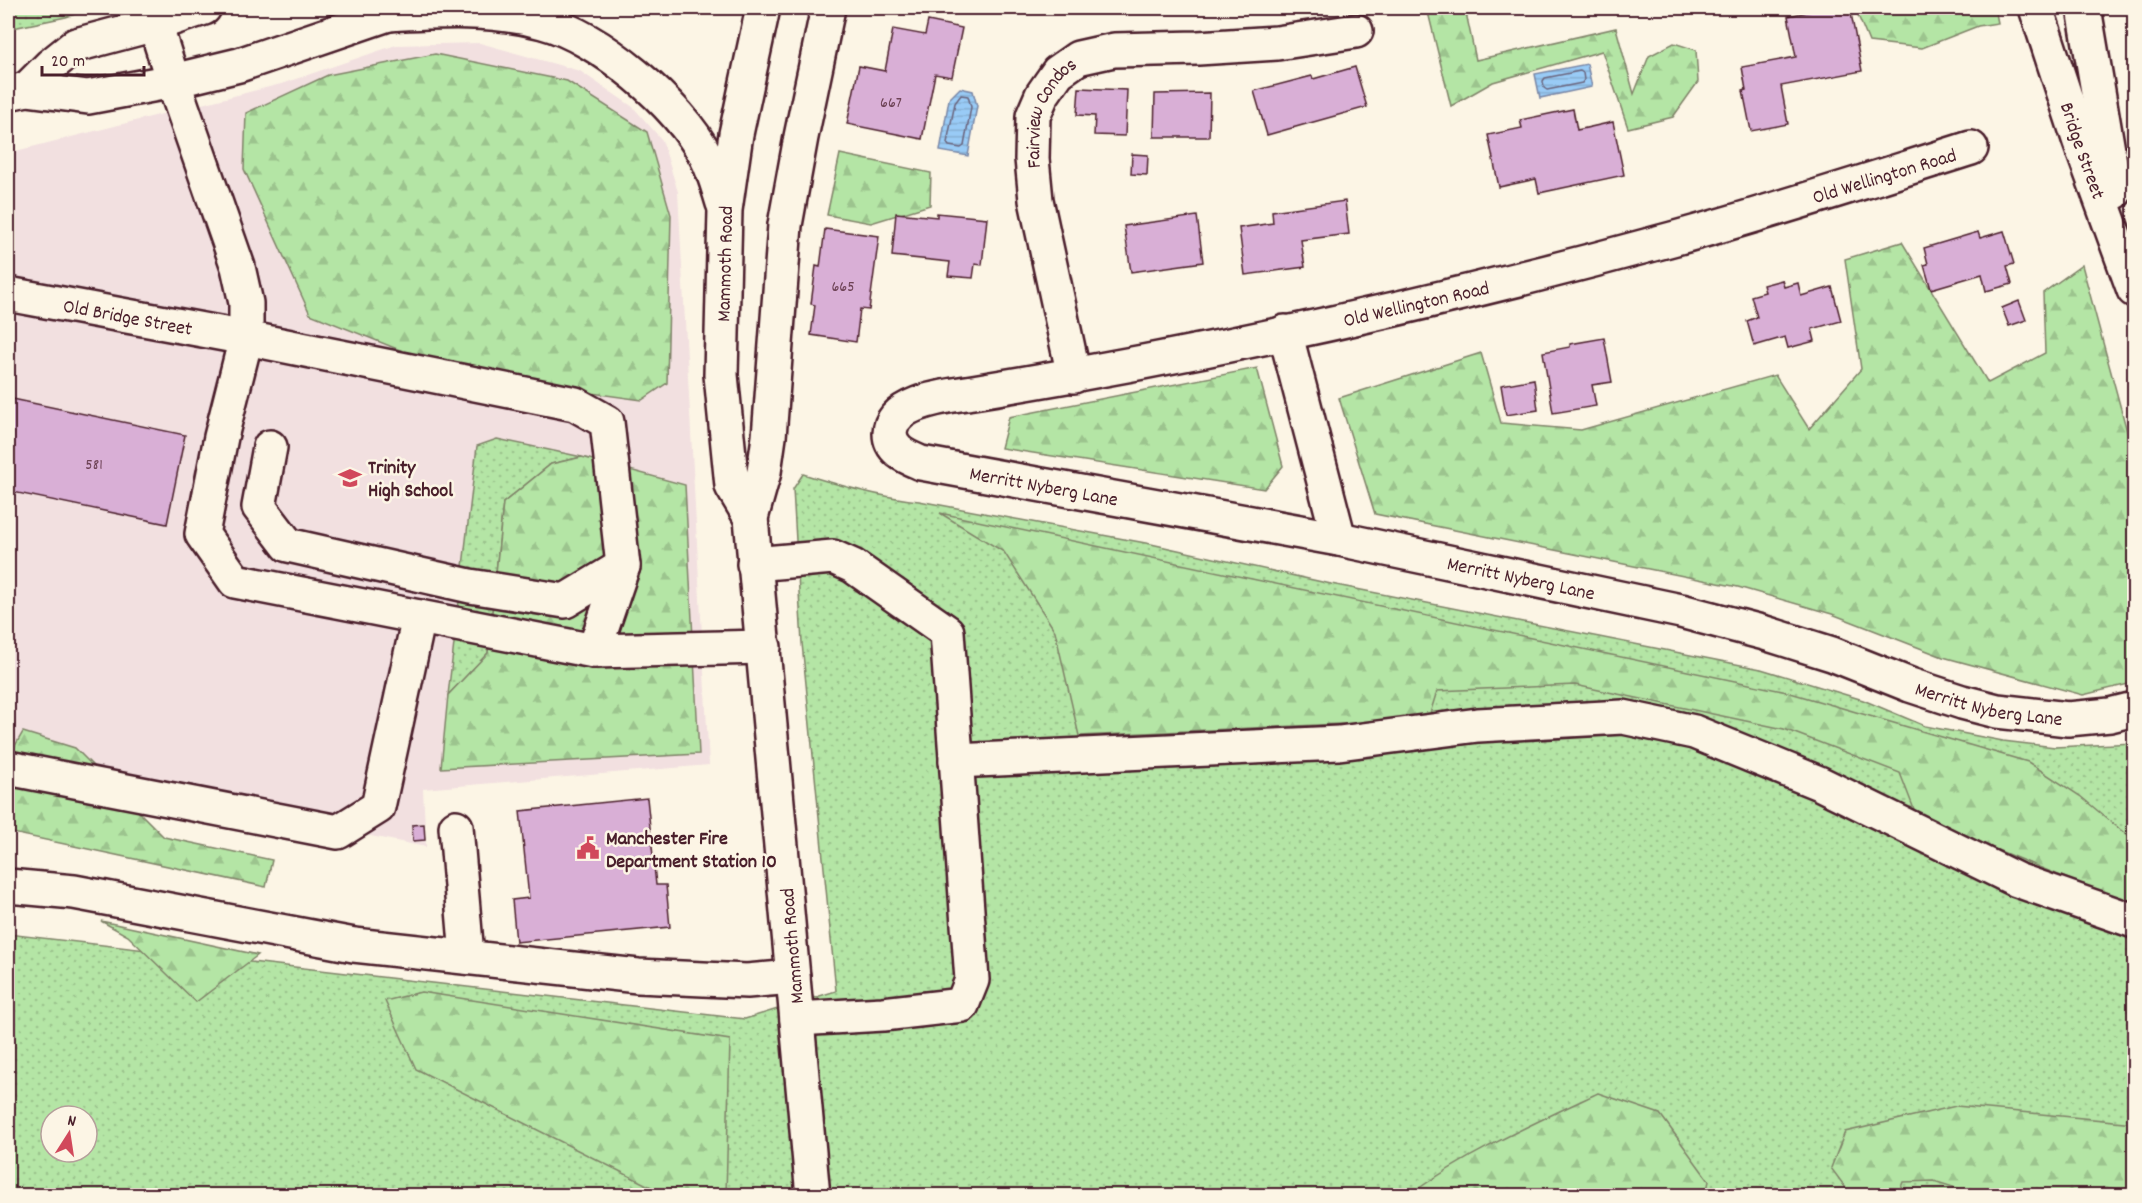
<svg xmlns="http://www.w3.org/2000/svg" width="2142" height="1203" font-family="Dekko,sans-serif">
	<style>
		.built { fill: #f2e0e0 }
		.grass { fill: url(#grass-dots); stroke: #7f8268; stroke-width: 1.5; fill-rule: evenodd }
		.forest { fill: url(#forest-firs); stroke: #7f8268; stroke-width: 1.5 }
		.water { fill: url(#water-rules); stroke: #7986a5; stroke-width: 1.5 }
		.lines { fill: none; stroke-linecap: round; stroke-linejoin: round }
		.shore { stroke: #6a647c; stroke-width: 1.5 }
		.building { fill: #d9afd6; stroke: #4a1f2b; stroke-width: 1.5 }
		.minor-casing { stroke: #4a1f2b; stroke-width: 38 }
		.major-casing { stroke: #4a1f2b; stroke-width: 38 }
		.minor { stroke: #fcf5e5; stroke-width: 33 }
		.major { stroke: #fcf5e5; stroke-width: 33 }
		.labels { text-anchor: middle; stroke-width: 5; stroke-linejoin: round; paint-order: stroke }
		.number-label { font-size: 16px; fill: #6e4356 }
		.street-label { font-size: 20px; fill: #4a1f2b; stroke: #fcf5e5 }
		.poi-label { font-size: 20px; font-weight: bold; fill: #4a1f2b; stroke: #fcf5e5; text-anchor: start }
	</style>
	<defs>
		<pattern id="grass-dots" width="8" height="8" patternUnits="userSpaceOnUse" patternTransform="scale(1.5)"><rect width="8" height="8" fill="#b4e5a5"/><path d="M2 2h.1M6 6h.1" fill="none" stroke="#9cc48e" stroke-width="1.8" stroke-linecap="round"/></pattern>
		<pattern id="forest-firs" width="22" height="20" patternUnits="userSpaceOnUse" patternTransform="scale(1.5)"><rect width="22" height="20" fill="#b4e5a5"/><path d="M5 1l3.5 6h-7zM16 11l3.5 6h-7z" fill="#9cc48e"/></pattern>
		<pattern id="water-rules" width="6" height="5" patternUnits="userSpaceOnUse" patternTransform="scale(1.5)"><rect width="6" height="5" fill="#99cbf6"/><path d="M0 2.5h6" fill="none" stroke="#85aed3"/></pattern>
	</defs>
	<rect width="100%" height="100%" fill="#fcf5e5"/>
	<filter id="ink" filterUnits="userSpaceOnUse"><feTurbulence type="fractalNoise" baseFrequency=".0167" numOctaves="2"/><feDisplacementMap in="SourceGraphic" scale="12" xChannelSelector="R" yChannelSelector="G"/><feConvolveMatrix kernelMatrix="1 2 1 2 8 2 1 2 1" color-interpolation-filters="sRGB"/></filter>
	<g filter="url(#ink)">
		<polygon class="built" points="480,43 580,71 633,107 662,140 678,192 709,765 423,789 426,847 8,764 8,153 281,84 396,45"/>
		<g class="grass">
			<polygon points="8,8 94,8 66,17 8,29"/>
			<polygon points="497,439 582,457 551,464 503,503 488,653 448,695 477,446"/>
			<path d="M803,474C842,486 879,497 919,501L1151,544L1331,584L1761,669L1863,700L1925,726L2003,741L2055,747L2134,743V1195L8,1196V934L745,1019L836,991L802,643L793,489ZM51,1116H87V1152H51Z"/>
		</g>
		<g class="forest">
			<polygon points="1427,8 1465,8 1476,60 1616,28 1634,94 1649,56 1674,43 1696,50 1698,82 1673,117 1628,128 1602,51 1493,82 1451,106"/>
			<polygon points="1855,8 1995,8 1998,23 1978,26 1922,48 1869,42"/>
			<polygon points="435,54 567,81 647,132 671,215 667,383 642,400 462,375 310,314 244,169 246,113 328,75"/>
			<polygon points="840,154 931,173 930,205 871,223 827,215"/>
			<polygon points="1902,242 1988,383 2045,353 2043,293 2082,265 2134,457 2133,683 2083,695 1943,657 1832,614 1738,587 1375,514 1339,398 1481,353 1501,423 1581,430 1775,375 1809,429 1861,369 1845,259"/>
			<polygon points="1257,368 1283,466 1264,489 1001,448 1009,417"/>
			<polygon points="582,457 685,485 699,754 441,768 448,695 488,653 503,503 551,464"/>
			<polygon points="940,513 1787,692 2028,762 2080,796 2134,841 2134,906 1917,817 1900,773 1784,729 1575,685 1437,691 1428,720 1079,736 1055,631 1004,552"/>
			<polygon points="23,732 75,748 164,837 272,860 266,887 8,832 8,758"/>
			<polygon points="101,921 258,955 196,1002 128,936"/>
			<polygon points="421,992 730,1040 726,1195 667,1195 416,1069 385,1001"/>
			<path d="M1598,1093L1660,1114L1709,1181L1706,1195H1409C1468,1153 1532,1124 1598,1093Z"/>
			<polygon points="1956,1106 2134,1123 2134,1192 2105,1187 2094,1195 1978,1195 1934,1181 1903,1182 1898,1195 1851,1195 1831,1168 1845,1132"/>
		</g>
		<g class="water">
			<polygon points="1587,64 1592,87 1540,98 1535,74"/>
			<polygon points="960,88 973,91 977,106 968,156 940,151 949,99"/>
		</g>
		<g class="lines">
			<g class="shore">
				<polygon points="1580,71 1583,73 1584,80 1582,83 1547,90 1544,88 1543,81 1545,78"/>
				<polygon points="961,95 968,96 971,107 964,146 961,148 949,146 947,143 955,103"/>
			</g>
		</g>
		<g class="building">
			<polygon points="1072,8 1124,8 1124,12 1072,14"/>
			<polygon points="1818,8 1850,8 1862,71 1781,86 1788,124 1751,131 1743,91 1746,90 1742,67 1796,57 1788,16 1818,10"/>
			<polygon points="928,21 962,28 952,77 935,74 922,139 847,124 859,66 885,71 893,29 925,35"/>
			<polygon points="1355,67 1367,107 1267,135 1254,91 1312,76 1313,79"/>
			<polygon points="1079,88 1127,90 1125,136 1094,135 1095,116 1077,115"/>
			<polygon points="1210,93 1209,137 1154,137 1155,94"/>
			<polygon points="1573,109 1577,130 1613,122 1624,175 1539,193 1536,179 1499,187 1488,135 1522,128 1520,120"/>
			<polygon points="1132,154 1148,155 1147,175 1131,174"/>
			<polygon points="1345,201 1349,234 1301,240 1305,267 1245,275 1239,228 1273,223 1272,211"/>
			<polygon points="896,213 937,217 937,213 987,218 982,265 975,264 973,278 948,276 950,262 892,256"/>
			<polygon points="1197,216 1203,262 1131,272 1124,226"/>
			<polygon points="825,229 879,236 869,310 860,309 856,342 811,335 815,305 811,304 816,266 820,267"/>
			<polygon points="2004,231 2014,264 2007,266 2012,284 1986,291 1982,274 1931,289 1924,265 1928,264 1924,248 1978,232 1980,238"/>
			<polygon points="1782,280 1784,287 1798,283 1801,296 1832,287 1841,321 1812,329 1815,341 1788,348 1785,337 1754,346 1747,321 1757,317 1751,296 1765,292 1763,285"/>
			<polygon points="2019,301 2026,320 2009,326 2002,308"/>
			<polygon points="1604,338 1612,382 1592,385 1596,406 1553,413 1543,352 1570,347 1570,344"/>
			<polygon points="1534,379 1538,410 1506,415 1501,385"/>
			<polygon points="8,398 185,435 167,524 8,491"/>
			<polygon points="647,798 656,885 666,885 670,927 516,942 512,900 529,898 520,811"/>
			<polygon points="424,824 425,840 413,841 412,825"/>
		</g>
		<g class="lines">
			<g class="minor-casing">
				<g id="minor">
					<path id="s1" d="M2036,8L2080,142L2134,290"/>
					<polyline points="2084,8 2115,192"/>
					<polyline points="155,24 173,81 238,267 246,303 246,338 221,437 202,534 235,581 594,651 764,647"/>
					<path id="s2" d="M1971,148C1872,179 1772,212 1672,239C1442,302 1208,354 973,392C949,396 891,401 890,433C890,451 907,457 921,463L1339,539L1681,611L1765,633L1832,654L1910,685L1962,702L1997,711L2068,719L2110,715L2134,709"/>
					<path id="s3" d="M8,294L246,338L575,404L607,422L623,566L594,651"/>
					<polyline points="1285,332 1339,539"/>
					<path id="s4" d="M1074,376L1036,200L1032,159L1033,116L1042,95L1058,72L1078,58L1114,50L1198,48L1277,43L1356,31"/>
					<polyline points="270,447 259,507 288,545 470,586 565,601 623,566"/>
					<polyline points="754,564 833,557 853,566 947,632 972,980 962,1005 883,1014 797,1019"/>
					<polyline points="956,761 1339,743 1478,725 1623,717 1694,732 1819,783 2017,880 2134,921"/>
					<polyline points="8,768 338,832 378,807 419,617"/>
					<polyline points="456,827 467,956"/>
					<polyline points="8,886 74,892 354,945 638,976 747,981 793,977"/>
				</g>
			</g>
			<g class="major-casing">
				<g id="major">
					<path d="M388,14C441,11 492,8 543,22C600,37 679,104 706,156C714,171 718,187 723,203"/>
					<polyline points="27,89 51,65 76,45 155,24 204,8"/>
					<polyline points="8,93 27,89 88,97 173,81 239,65 406,8"/>
					<path id="s5" d="M751,518L732,486L721,375L725,210L736,134L763,8"/>
					<polyline points="813,1196 751,518 764,472 769,437 785,225 801,137 828,8"/>
				</g>
			</g>
			<use href="#minor" class="minor"/>
			<use href="#major" class="major"/>
		</g>
	</g>
	<defs>
		<g id="school-bare" transform="scale(1.8)"><path d="M0-5L7-2L0 1L-7-2ZM-4 1L0 2.5L4 1V4Q0 6-4 4Z" fill="#d1495b" stroke="#fcf5e5" stroke-width="2.5" paint-order="stroke"/></g>
		<g id="civic-bare" transform="scale(1.8)"><path d="M-.6-6.5H3V-4.5H.6V-3L4-1V1h2V6H-6V1h2V-1L-.6-3ZM-1.2 2.5V6h2.4V2.5Z" fill="#d1495b" stroke="#fcf5e5" stroke-width="2.5" paint-order="stroke"/></g>
	</defs>
	<g fill-rule="evenodd">
		<use href="#school-bare" x="350" y="478"/>
		<use href="#civic-bare" x="588" y="848"/>
	</g>
	<g class="labels">
		<g class="number-label">
			<text x="891" y="107">667</text>
			<text x="843" y="291">665</text>
			<text x="94" y="469">581</text>
		</g>
		<g class="street-label">
			<text dy="7" stroke="none"><textPath href="#s4" startOffset="273">Fairview Condos</textPath></text>
			<text dy="7" stroke="none"><textPath href="#s1" startOffset="150">Bridge Street</textPath></text>
			<text transform="translate(1884 175) rotate(-17)" y="7">Old Wellington Road</text>
			<text dy="7" stroke="none"><textPath href="#s5" startOffset="260">Mammoth Road</textPath></text>
			<text transform="translate(1416 303) rotate(-13)" y="7">Old Wellington Road</text>
			<text dy="7" stroke="none"><textPath href="#s3" startOffset="122">Old Bridge Street</textPath></text>
			<text dy="7" stroke="none"><textPath href="#s2" startOffset="1299">Merritt Nyberg Lane</textPath></text>
			<text dy="7" stroke="none"><textPath href="#s2" startOffset="1785">Merritt Nyberg Lane</textPath></text>
			<text dy="7" stroke="none"><textPath href="#s2" startOffset="2271">Merritt Nyberg Lane</textPath></text>
			<text transform="translate(791 946) rotate(-95)" y="7">Mammoth Road</text>
		</g>
		<g class="poi-label">
			<text x="368" y="473">Trinity<tspan x="368" dy="23">High School</tspan></text>
			<text x="606" y="844">Manchester Fire<tspan x="606" dy="23">Department Station 10</tspan></text>
		</g>
	</g>
	<rect width="2142" height="1203" fill="none" stroke="#fcf5e5" stroke-width="30"/>
	<rect x="15" y="15" width="2112" height="1173" fill="none" stroke="#4a1f2b" stroke-width="2" filter="url(#ink)"/>
	<g transform="translate(69 1134) rotate(12)"><circle r="28" fill="#fcf5e5" stroke="#b59f9b" stroke-width="1.5"/>
	<path d="M0-4.5L10 22L0 15L-10 22Z" fill="#d1495b"/>
	<text y="-9" font-size="16" font-weight="bold" text-anchor="middle" fill="#4a1f2b">N</text>
	</g>
	<path d="M42 66v9h102v-9" fill="none" stroke="#4a1f2b" stroke-width="3"/>
	<text x="51" y="66" font-size="18" fill="#4a1f2b" stroke="#fcf5e5" stroke-width="4.5" paint-order="stroke">20 m</text>
</svg>
